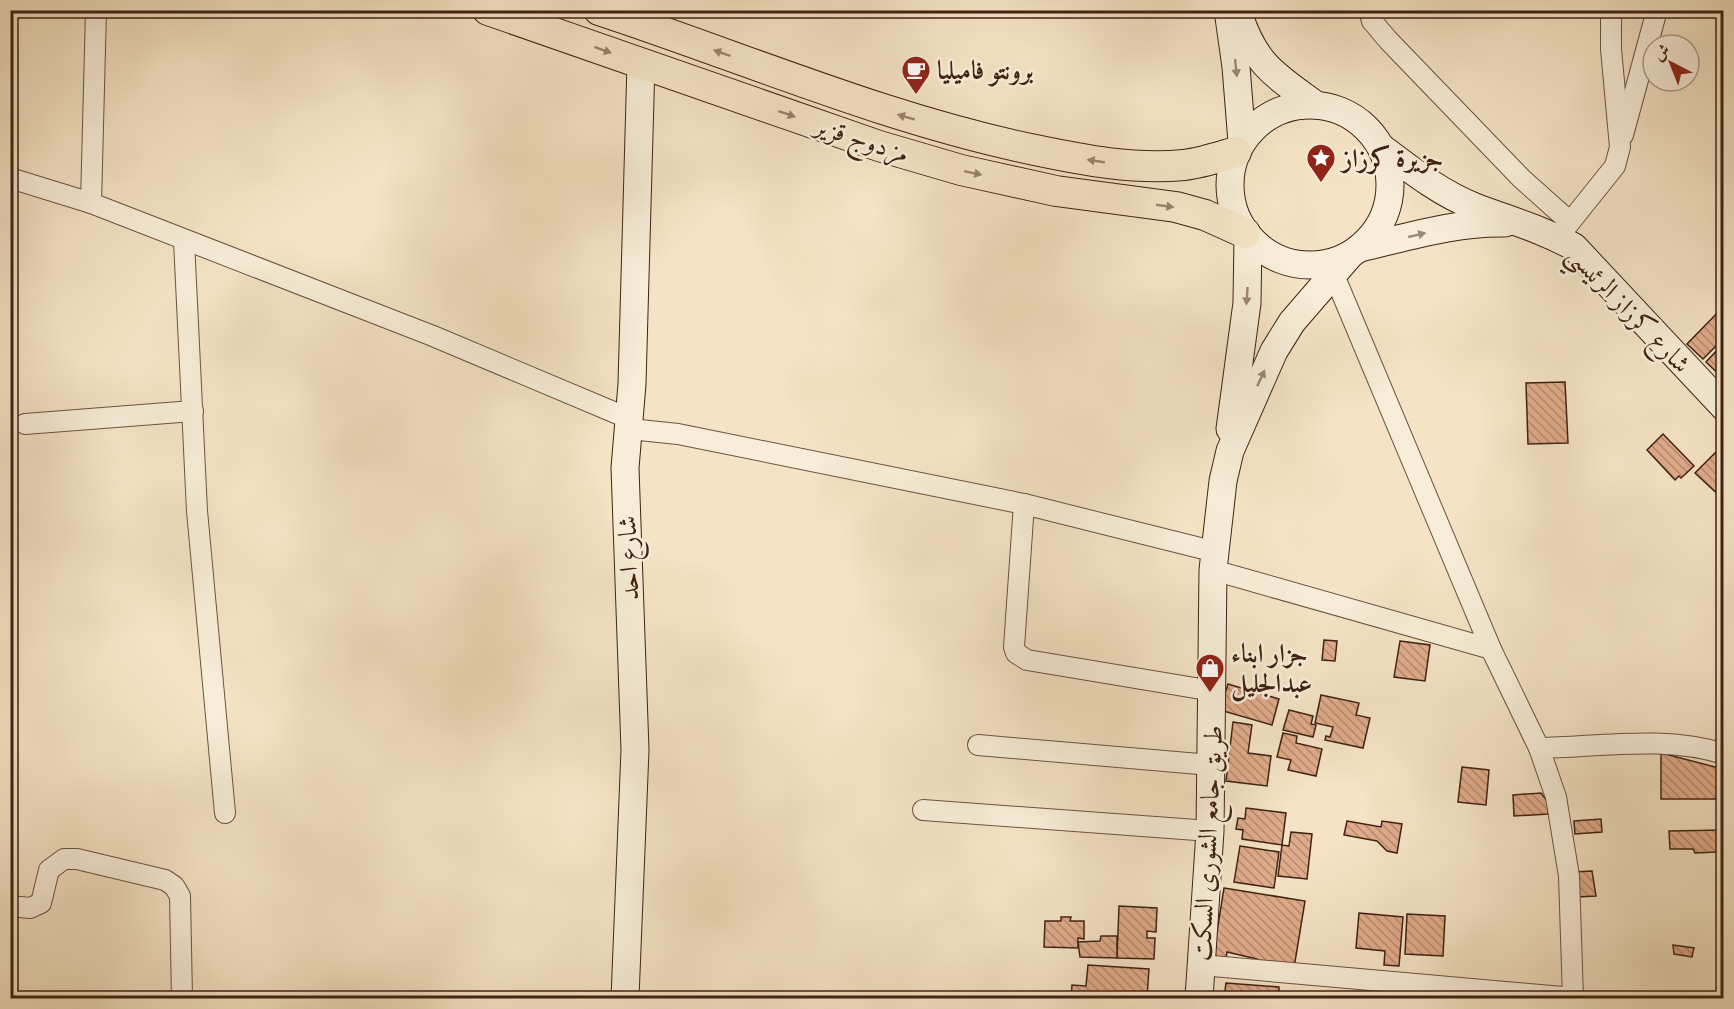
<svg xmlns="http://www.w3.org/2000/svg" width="1734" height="1009" font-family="'Sorts Mill Goudy',Amiri,serif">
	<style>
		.building { fill: url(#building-back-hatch); stroke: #3f2214; stroke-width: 1.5 }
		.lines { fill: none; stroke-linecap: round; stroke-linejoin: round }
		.street-casing { stroke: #6c5240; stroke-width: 22 }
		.secondary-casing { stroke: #3f2214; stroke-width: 29 }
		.primary-casing { stroke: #3f2214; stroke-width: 32 }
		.street { stroke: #f8edd9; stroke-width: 20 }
		.secondary { stroke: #f8edd9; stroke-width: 27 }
		.primary { stroke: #f4e3c4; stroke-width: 30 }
		.oneway { fill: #9a826c }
		.oneway2 { fill: #9c8876 }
		.labels { text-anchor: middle; stroke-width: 5; stroke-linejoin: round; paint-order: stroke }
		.poi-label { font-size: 26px; font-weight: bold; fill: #3f2214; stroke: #f8edd9; text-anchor: start }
		.street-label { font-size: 26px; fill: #3f2214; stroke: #f8edd9 }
	</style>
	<defs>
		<pattern id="building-back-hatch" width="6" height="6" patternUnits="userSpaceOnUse" patternTransform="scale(1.5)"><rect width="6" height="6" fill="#e0ab8a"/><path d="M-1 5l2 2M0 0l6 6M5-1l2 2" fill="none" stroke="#b78b70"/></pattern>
	</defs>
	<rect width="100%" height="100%" fill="#f4e3c4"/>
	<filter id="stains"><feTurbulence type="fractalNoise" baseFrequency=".00333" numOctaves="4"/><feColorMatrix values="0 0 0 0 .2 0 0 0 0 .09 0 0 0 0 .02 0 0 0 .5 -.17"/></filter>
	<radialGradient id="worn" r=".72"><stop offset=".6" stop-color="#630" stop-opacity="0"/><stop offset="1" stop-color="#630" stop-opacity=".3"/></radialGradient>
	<g class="building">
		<polygon points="1724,306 1724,338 1703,359 1687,344"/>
		<polygon points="1724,343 1724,379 1706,362"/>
		<polygon points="1565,382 1568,443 1528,444 1526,383"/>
		<polygon points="1663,434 1694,466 1681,478 1679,476 1675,480 1647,450"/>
		<polygon points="1716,452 1724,459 1724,500 1695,473"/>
		<polygon points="1324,640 1337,641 1335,661 1322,660"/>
		<polygon points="1400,641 1430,645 1425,681 1394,677"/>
		<polygon points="1228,684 1279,699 1272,725 1220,710"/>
		<polygon points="1321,695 1359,703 1356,715 1370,718 1363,748 1325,740 1326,736 1330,737 1333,727 1315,723"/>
		<polygon points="1289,710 1313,716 1311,724 1316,725 1313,737 1283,730"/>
		<polygon points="1233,722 1252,725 1248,753 1271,756 1267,786 1226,781"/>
		<polygon points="1283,733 1297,736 1296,743 1322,749 1316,776 1288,770 1291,760 1277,757"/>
		<polygon points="1661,753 1723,769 1723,799 1661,799"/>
		<polygon points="1462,767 1489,770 1486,805 1458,802"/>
		<polygon points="1541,793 1548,802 1548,814 1514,816 1513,795"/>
		<polygon points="1246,808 1286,813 1282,845 1242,839 1243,830 1236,829 1238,818 1245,819"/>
		<polygon points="1601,819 1602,832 1575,834 1574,821"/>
		<polygon points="1347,821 1381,827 1382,821 1402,824 1397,853 1387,851 1377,841 1344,835"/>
		<polygon points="1724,830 1724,846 1717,847 1717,852 1695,853 1693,849 1670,849 1669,831"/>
		<polygon points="1291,832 1312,834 1307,879 1278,876 1282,845 1289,846"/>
		<polygon points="1240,846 1279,852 1274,888 1234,882"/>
		<polygon points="1592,871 1596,896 1577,897 1573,872"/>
		<polygon points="1224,888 1305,901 1294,968 1256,962 1257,959 1227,952 1226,959 1213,957"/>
		<polygon points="1119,906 1157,908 1156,932 1147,931 1147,938 1155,938 1154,959 1117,958"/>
		<polygon points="1359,913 1403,917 1399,966 1384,965 1385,951 1356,948"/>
		<polygon points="1407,914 1445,916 1443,956 1405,954"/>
		<polygon points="1061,917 1071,917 1070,921 1084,921 1084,939 1078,938 1078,948 1044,947 1045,921 1061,921"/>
		<polygon points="1101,936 1117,936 1117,958 1080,957 1078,942 1100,941"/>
		<polygon points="1673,945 1694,948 1692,957 1674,954"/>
		<polygon points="1088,965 1149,969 1147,998 1071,998 1072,985 1086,986"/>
		<polygon points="1226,983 1279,987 1279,998 1224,998"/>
	</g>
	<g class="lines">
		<g class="street-casing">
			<g id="street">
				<polyline points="1369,10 1372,21 1388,40 1522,179 1569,221"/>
				<polyline points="1623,135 1657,10"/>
				<polyline points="10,178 91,203 433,336 630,419"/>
				<polyline points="91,203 96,10"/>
				<polyline points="1563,231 1615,166 1620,147 1611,49 1611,10"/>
				<polyline points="184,241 197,511 225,813"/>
				<polyline points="1334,275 1491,649 1539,748 1556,797 1569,876 1573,998"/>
				<polyline points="25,424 193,411"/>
				<polyline points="630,429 678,434 1024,504 1216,552"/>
				<polyline points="1024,504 1014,647 1016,653 1027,660 1213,691"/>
				<polyline points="1213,570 1491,649"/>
				<polyline points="978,745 1211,765"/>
				<path d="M1539,748C1599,747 1665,735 1724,754"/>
				<polyline points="923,810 1210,831"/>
				<polyline points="10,906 30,908 41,903 49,870 64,859 77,859 165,880 174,886 180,896 182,998"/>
				<polyline points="1201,965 1574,998"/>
			</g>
		</g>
		<g class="secondary-casing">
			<g id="secondary">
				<polyline points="1228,10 1236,67 1242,142"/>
				<path d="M1239,15C1255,65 1276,76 1316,105"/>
				<circle cx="1310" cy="185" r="80"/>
				<path d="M1382,148C1411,170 1440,193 1475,207C1509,220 1542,229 1574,247L1724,407"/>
				<path d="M1360,248C1408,237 1455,222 1505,223"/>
				<polyline points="1230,429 1247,303 1248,237"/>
				<polyline points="625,998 635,750 625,468 632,384 641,63"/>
				<polyline points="1199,998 1210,831 1213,570 1223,481 1230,451 1274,351 1292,322 1349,256"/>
			</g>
		</g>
		<g class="primary-casing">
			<g id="primary">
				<polyline points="488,10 879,146 961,170 1056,191 1176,207 1205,215 1245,233"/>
				<path d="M599,10C745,58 885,119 1035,150C1083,160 1134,170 1184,165C1202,163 1219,157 1236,152"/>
			</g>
		</g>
		<use href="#street" class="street"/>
		<use href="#secondary" class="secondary"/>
		<use href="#primary" class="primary"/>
	</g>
	<defs><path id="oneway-solid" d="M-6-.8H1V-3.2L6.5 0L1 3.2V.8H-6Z" transform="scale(1.5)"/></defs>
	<g class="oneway">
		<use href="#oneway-solid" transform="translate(603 50) rotate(20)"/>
		<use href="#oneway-solid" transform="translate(722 53) rotate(-161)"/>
		<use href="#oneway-solid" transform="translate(787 114) rotate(19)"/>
		<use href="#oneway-solid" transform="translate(906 117) rotate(-164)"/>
		<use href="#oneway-solid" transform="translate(1096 161) rotate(-171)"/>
		<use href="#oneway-solid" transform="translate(973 173) rotate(12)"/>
		<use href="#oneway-solid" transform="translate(1165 206) rotate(8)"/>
	</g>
	<g class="oneway2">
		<use href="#oneway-solid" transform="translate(1236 68) rotate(84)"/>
		<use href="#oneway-solid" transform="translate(1417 235) rotate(-13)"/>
		<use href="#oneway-solid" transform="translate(1247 296) rotate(94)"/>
		<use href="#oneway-solid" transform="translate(1261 378) rotate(-65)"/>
	</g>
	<defs>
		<g id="cafe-pin" transform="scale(1.5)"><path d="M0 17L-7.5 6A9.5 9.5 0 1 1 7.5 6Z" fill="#8f2418" stroke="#f8edd9"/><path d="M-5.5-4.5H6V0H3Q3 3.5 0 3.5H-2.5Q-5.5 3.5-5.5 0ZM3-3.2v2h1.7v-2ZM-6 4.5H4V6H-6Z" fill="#fff"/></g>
		<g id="sight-pin" transform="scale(1.5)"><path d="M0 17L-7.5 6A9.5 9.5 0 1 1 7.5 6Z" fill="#8f2418" stroke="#f8edd9"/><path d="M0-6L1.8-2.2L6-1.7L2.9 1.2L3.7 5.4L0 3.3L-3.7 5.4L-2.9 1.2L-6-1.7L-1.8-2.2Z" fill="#fff"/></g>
		<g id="shop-pin" transform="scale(1.5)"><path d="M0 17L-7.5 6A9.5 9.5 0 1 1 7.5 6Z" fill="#8f2418" stroke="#f8edd9"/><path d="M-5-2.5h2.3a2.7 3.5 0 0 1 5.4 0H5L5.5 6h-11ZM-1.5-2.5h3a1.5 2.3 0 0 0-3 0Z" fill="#fff"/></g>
	</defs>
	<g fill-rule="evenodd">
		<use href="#cafe-pin" x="916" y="70"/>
		<use href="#sight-pin" x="1321" y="158"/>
		<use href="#shop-pin" x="1210" y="668"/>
	</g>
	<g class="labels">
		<g class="poi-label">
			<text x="937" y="79">برونتو فاميليا</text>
			<text x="1342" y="167">جزيرة كرزاز</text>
			<text x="1231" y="662">جزار ابناء<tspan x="1231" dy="30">عبدالجليل</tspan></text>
		</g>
		<g class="street-label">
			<text transform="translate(862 139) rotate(18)" y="9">مزدوج قزير</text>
			<text transform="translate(1629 309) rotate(46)" y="9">شارع كرزاز الرئيسي</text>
			<text transform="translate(628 558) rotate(-92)" y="9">شارع احد</text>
			<text transform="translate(1207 843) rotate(-87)" y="9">طريق جامع الشورى السكت</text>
		</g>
	</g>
	<rect width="1734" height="1009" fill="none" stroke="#f4e3c4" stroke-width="36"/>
	<rect x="12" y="12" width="1710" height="985" fill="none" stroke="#3f2214" stroke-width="3"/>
	<rect x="18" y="18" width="1698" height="973" fill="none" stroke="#3f2214" stroke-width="1.5"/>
	<g transform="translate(1671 63) rotate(318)"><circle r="28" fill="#f8edd9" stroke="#ae9c8a" stroke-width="1.5"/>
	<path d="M0-4.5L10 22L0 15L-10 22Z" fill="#8f2418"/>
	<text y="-9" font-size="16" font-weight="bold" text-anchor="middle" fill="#3f2214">ش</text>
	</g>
	<rect width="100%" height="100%" filter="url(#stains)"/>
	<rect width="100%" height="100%" fill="url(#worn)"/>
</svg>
